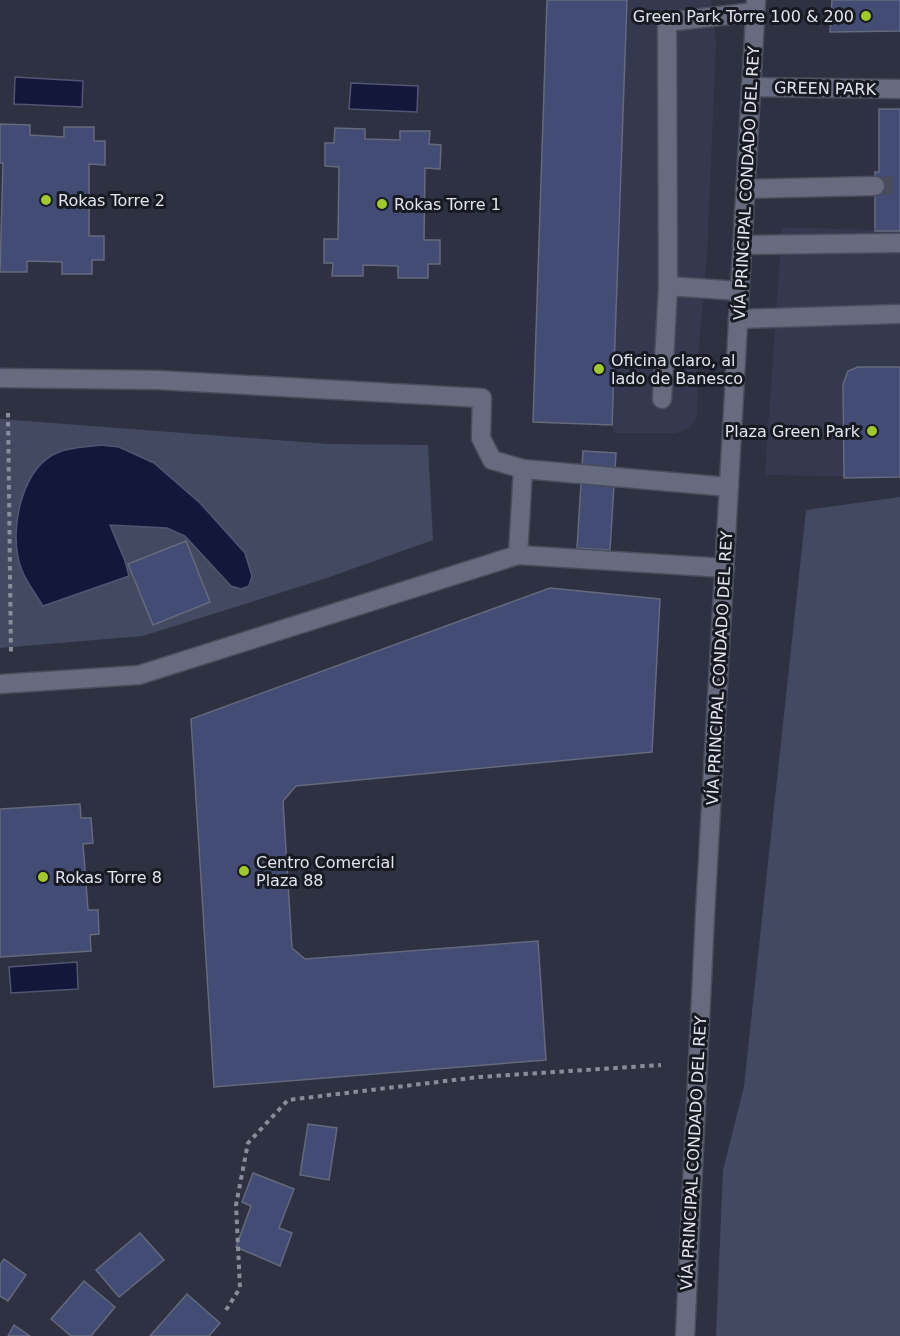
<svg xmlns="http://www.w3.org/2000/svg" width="900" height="1336" font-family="'DejaVu Sans',sans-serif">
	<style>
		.built { fill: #353950 }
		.green { fill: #444962 }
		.water { fill: #13183b; stroke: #515571; stroke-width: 1.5 }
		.building { fill: #434c74; stroke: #64697c; stroke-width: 1.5 }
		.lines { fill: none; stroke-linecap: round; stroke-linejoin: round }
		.minor-tunnel { stroke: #484c5c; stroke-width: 18; stroke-dasharray: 18 9; stroke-linecap: butt }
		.minor-casing { stroke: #4a4e5c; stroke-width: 21 }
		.path { stroke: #898d9b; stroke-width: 4; stroke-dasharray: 4.5 4.5; stroke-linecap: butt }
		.minor { stroke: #666b7f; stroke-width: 18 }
		.poi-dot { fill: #a0c92b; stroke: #181a21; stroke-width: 2 }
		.labels { text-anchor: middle; stroke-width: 6; stroke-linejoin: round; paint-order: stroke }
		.poi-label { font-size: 16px; fill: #e1e4ef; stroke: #181a21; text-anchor: start }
		.street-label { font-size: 16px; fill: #e1e4ef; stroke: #181a21 }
	</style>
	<rect width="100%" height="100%" fill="#2d3142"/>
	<g class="built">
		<polygon points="547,0 711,0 716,45 707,254 698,360 697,418 689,428 676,433 614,433 612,425 533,422"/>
		<polygon points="782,227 900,231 900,477 765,475"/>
	</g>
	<g class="green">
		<polygon points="0,419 328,444 428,445 433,540 324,579 143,636 0,648"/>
		<polygon points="900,497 900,1336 716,1336 723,1170 744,1086 806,510"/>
	</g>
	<g class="water">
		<polygon points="15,77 83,81 82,107 14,104"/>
		<polygon points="351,83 418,86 417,112 349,109"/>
		<path d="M101,445L119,447L154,463L200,503L245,553L252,576L249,586L241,589L231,586L185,536L167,528L110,525L125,561L129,576L43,606C34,591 21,575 18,557C11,523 23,466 59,452C71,447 88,447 101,445Z"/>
		<polygon points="77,962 78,989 11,993 9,967"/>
	</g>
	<g class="building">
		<polygon points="547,0 627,0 612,425 533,422"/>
		<polygon points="832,0 900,0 900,31 830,32"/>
		<polygon points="879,109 900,109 900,231 875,231 875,172 879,172"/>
		<polygon points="0,124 30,125 30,135 64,137 64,127 94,127 94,141 105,141 105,165 89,164 89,236 104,236 104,260 92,260 92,274 62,274 62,262 27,261 27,272 0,272 3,163 0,163"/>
		<polygon points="335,128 365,129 365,139 400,140 400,131 430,131 429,144 441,145 440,169 425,168 424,240 440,240 440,264 428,264 428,278 398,278 398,266 363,265 363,276 332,276 333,263 324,263 324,239 338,239 339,167 325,166 325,143 334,143"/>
		<polygon points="858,367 900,367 900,477 844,478 843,385 848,371"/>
		<polygon points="583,451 616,453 610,550 577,548"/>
		<polygon points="186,541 210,602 153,625 128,564"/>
		<polygon points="550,588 660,599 652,752 296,786 283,801 292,948 305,959 538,941 546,1060 214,1087 191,719"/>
		<polygon points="80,804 81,818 91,818 93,843 83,844 88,910 98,910 99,934 90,935 91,951 0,957 0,809"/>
		<polygon points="308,1124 337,1128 329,1180 300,1175"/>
		<polygon points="253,1173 294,1189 279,1228 292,1233 280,1266 236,1247 251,1206 242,1202"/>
		<polygon points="140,1233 164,1260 119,1297 96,1270"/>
		<polygon points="4,1259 26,1275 8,1301 0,1296 0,1265"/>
		<polygon points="84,1281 115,1307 91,1336 71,1336 51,1319"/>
		<polygon points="187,1294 220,1323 209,1336 150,1336"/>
		<polygon points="14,1325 30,1336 8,1336"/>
	</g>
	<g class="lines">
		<polyline class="minor-tunnel" points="875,186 900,185"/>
		<g class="minor-casing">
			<g id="minor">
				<polyline points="751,87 900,89"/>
				<polyline points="745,189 875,186"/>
				<polyline points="742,245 900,243"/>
				<polyline points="668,286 739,291"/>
				<polyline points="738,319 900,314"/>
				<polyline points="0,378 157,380 482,398 481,438 492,460 523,469 729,487"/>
				<polyline points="662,399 668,286 667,22 755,12"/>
				<polyline points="518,555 523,469"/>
				<polyline points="0,684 139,675 518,555 725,568"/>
				<polyline points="685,1336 705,915 756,0"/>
			</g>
		</g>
		<g class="path">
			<polyline points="8,413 11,654"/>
			<polyline points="226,1310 240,1288 236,1205 248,1143 288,1100 479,1077 661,1065"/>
		</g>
		<use href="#minor" class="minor"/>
	</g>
	<g class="poi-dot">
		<circle cx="866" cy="16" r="6"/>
		<circle cx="46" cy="200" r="6"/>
		<circle cx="382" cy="204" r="6"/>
		<circle cx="599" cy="369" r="6"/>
		<circle cx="872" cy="431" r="6"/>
		<circle cx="244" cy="871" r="6"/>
		<circle cx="43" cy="877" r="6"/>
	</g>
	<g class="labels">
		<g class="poi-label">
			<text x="854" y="22" text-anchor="end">Green Park Torre 100 &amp; 200</text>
			<text x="58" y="206">Rokas Torre 2</text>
			<text x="394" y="210">Rokas Torre 1</text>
			<text x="611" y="366">Oficina claro, al<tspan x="611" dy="18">lado de Banesco</tspan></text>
			<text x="860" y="437" text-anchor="end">Plaza Green Park</text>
			<text x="256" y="868">Centro Comercial<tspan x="256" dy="18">Plaza 88</tspan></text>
			<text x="55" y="883">Rokas Torre 8</text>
		</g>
		<g class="street-label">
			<text transform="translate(825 88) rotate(1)" y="6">GREEN PARK</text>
			<text transform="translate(746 183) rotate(-87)" y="6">VÍA PRINCIPAL CONDADO DEL REY</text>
			<text transform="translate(719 668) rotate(-87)" y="6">VÍA PRINCIPAL CONDADO DEL REY</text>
			<text transform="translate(693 1153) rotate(-87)" y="6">VÍA PRINCIPAL CONDADO DEL REY</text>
		</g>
	</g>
</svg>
